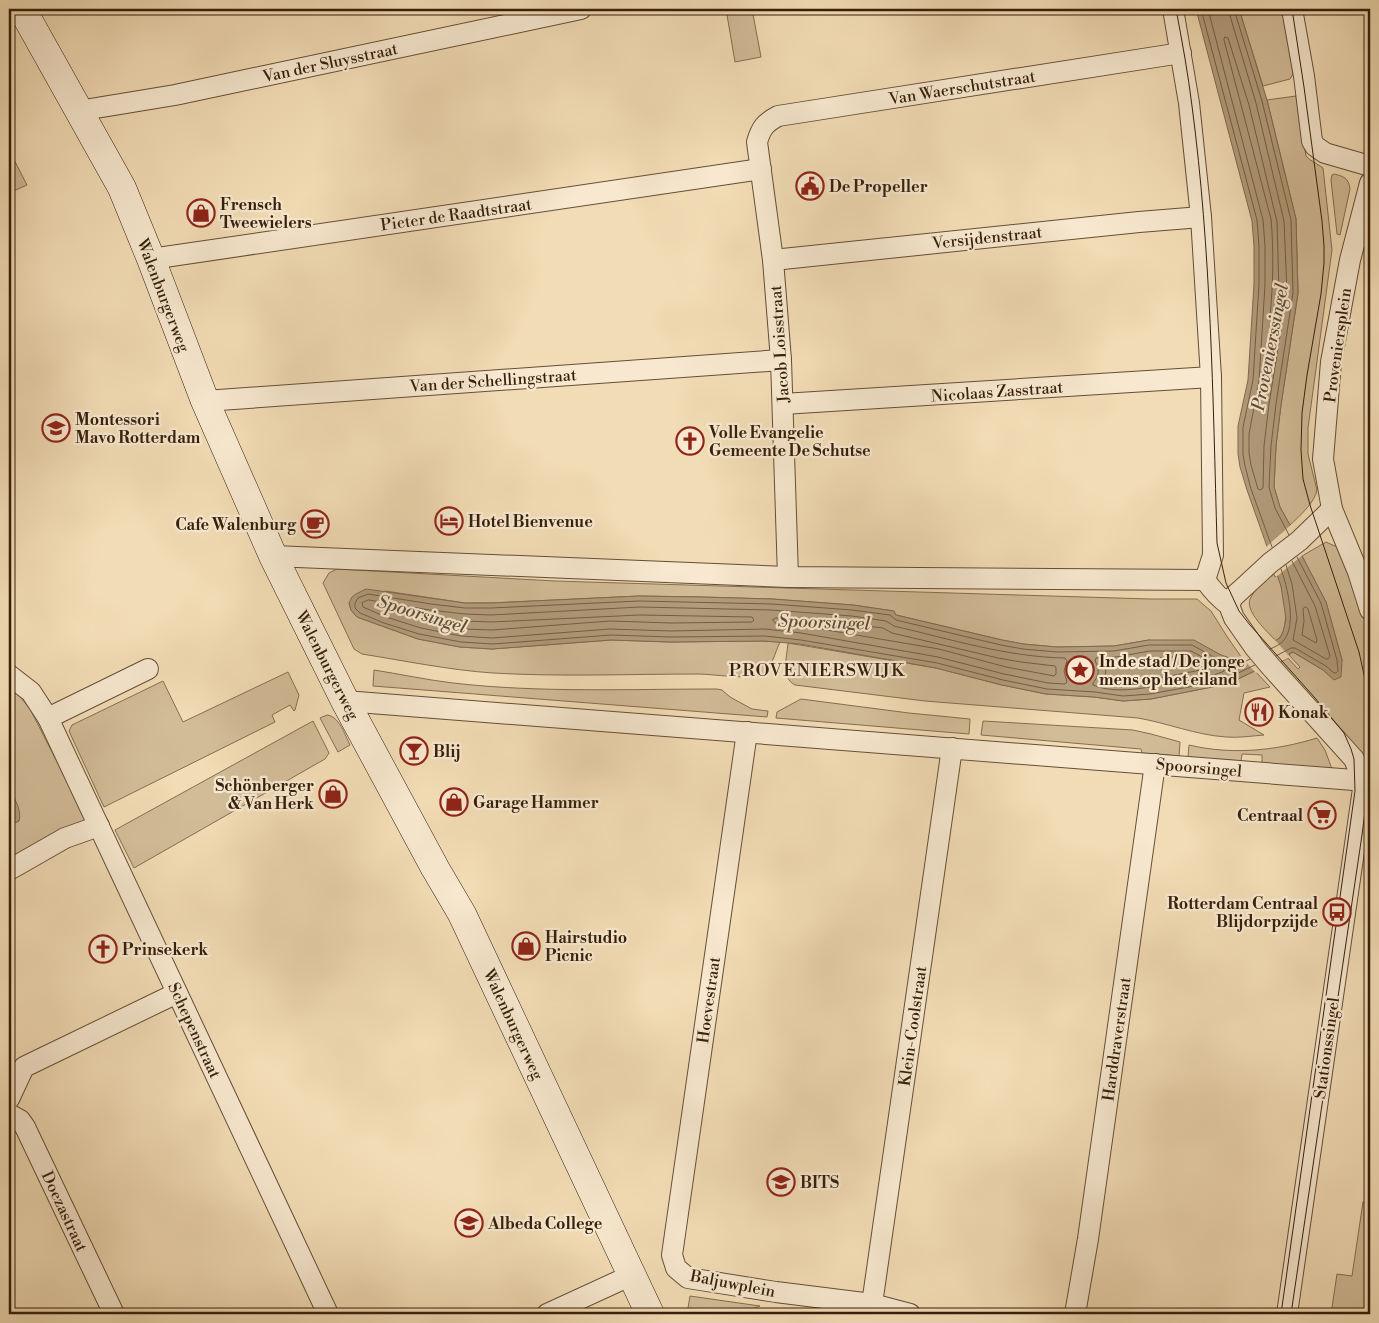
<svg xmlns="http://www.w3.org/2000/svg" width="1379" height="1323" font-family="'Libre Bodoni',serif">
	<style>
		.green { fill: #d2bc98; stroke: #846e52 }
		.water { fill: #b29c7c; stroke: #806a4f }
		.pier { fill: #f2dcb5 }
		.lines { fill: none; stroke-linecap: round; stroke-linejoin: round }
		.shore { stroke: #745e44; stroke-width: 1 }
		.street-casing { stroke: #654e36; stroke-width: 22 }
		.secondary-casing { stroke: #361f0c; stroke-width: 29 }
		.street { stroke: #f7e8cf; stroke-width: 20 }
		.secondary { stroke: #f7e8cf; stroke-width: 28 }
		.tram { stroke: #361f0c; stroke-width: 1 }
		.labels { text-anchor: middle; stroke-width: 4.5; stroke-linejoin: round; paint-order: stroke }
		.street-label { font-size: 16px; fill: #361f0c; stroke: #f7e8cf }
		.poi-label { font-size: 16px; font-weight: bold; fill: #361f0c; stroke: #f7e8cf; text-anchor: start }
		.water-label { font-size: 18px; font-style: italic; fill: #614b33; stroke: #f7e8cf }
		.neighbourhood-label { font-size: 18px; letter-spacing: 1px; fill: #361f0c; stroke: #f7e8cf }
	</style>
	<rect width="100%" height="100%" fill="#f2dcb5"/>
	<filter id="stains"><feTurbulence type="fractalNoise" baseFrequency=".004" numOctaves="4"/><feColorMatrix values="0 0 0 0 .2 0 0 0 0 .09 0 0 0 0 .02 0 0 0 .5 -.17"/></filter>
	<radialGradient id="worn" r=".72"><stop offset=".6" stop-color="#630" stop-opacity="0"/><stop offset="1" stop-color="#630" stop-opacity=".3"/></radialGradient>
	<g class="green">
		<polygon points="726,9 752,9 761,57 735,62"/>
		<polygon points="1239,9 1283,9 1293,68 1293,74 1290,79 1263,86"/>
		<path d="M1296,96L1306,156L1309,159L1323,168L1332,250L1308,428V454L1317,490C1315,502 1299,517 1290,525L1280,507L1274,487L1276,446L1281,405L1298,293L1296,219L1267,100Z"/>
		<polygon points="9,150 27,185 9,193"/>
		<path d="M1334,174C1343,176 1349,178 1350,189L1340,235L1337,234L1331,180L1332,175Z"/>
		<polygon points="1326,542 1337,547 1344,558 1363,610 1370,641 1370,747 1366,755 1363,756 1277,664 1288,658 1298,669 1300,667 1289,655 1293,652 1323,670 1334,679 1342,660 1326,602 1302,556"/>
		<path d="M337,569L555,581L1150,599H1197L1211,611L1228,638L1242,658C1235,661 1228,658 1221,655L1149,640L1114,646L1057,647L1023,644L1002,640L896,615L893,611L853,605L772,599L702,597L639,596L491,603H465L385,591L349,603L351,610L357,617L418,639L460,647L492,649L611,640L671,642L764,641L780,642C775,652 772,669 761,675C751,680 712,674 698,674C630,674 561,677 493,673C449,670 406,661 362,654L354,649L323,583L329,573Z"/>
		<path d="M1273,572L1275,577L1278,575C1283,592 1293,629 1276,641C1268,632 1245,612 1250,599C1254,590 1266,579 1273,572Z"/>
		<path d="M788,643L936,668L1002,685L1046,694L1094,697L1123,701L1151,699L1212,687L1236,680L1255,671L1270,687L1244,693L1239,720L1264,735C1251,736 1239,738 1226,737C1196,735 1167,723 1138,718L925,701L795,685C780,677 787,658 788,643Z"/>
		<path d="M374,670C400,674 427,680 453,683C540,693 629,689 717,689L722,690L730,697L752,709L768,711L767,717L373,686Z"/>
		<polygon points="288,672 299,695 295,710 294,711 290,705 272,715 275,722 104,807 69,731 72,725 163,681 183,722"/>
		<polygon points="9,687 18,694 30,709 87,820 9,862 9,825 19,821 10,791 9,791"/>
		<polygon points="801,699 909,713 970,719 969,734 776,718 777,712"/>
		<path d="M327,715C339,716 345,735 350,745L338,752L320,718Z"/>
		<polygon points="313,721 329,753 325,759 134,868 115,830"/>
		<polygon points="983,721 1133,730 1151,734 1180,742 1179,756 1142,753 1141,749 981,735"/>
		<path d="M1317,738L1325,750L1332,769L1262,763V755L1242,754L1241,761L1188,757L1189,745C1231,755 1275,751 1317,738Z"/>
		<polygon points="1370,1199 1370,1314 1331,1314 1337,1274 1352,1276 1363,1202"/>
		<polygon points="690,1296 760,1306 741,1314 687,1314"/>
	</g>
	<g class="water">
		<polygon points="1196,9 1239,9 1267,100 1296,219 1298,293 1281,405 1276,446 1274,487 1280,507 1290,525 1302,556 1326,602 1342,660 1341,677 1334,680 1323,670 1293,652 1236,680 1212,687 1151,699 1123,701 1094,697 1046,694 1002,685 936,668 800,644 764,641 671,642 611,640 492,649 460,647 418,639 357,617 351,610 349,603 352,597 356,594 366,589 465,603 491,603 639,596 702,597 772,599 853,605 894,611 896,615 1002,640 1023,644 1057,647 1114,646 1149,640 1194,640 1221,655 1230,658 1239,659 1280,638 1283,632 1286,619 1281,586 1247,490 1240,467 1238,454 1238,426 1248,380 1254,284 1254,246 1252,221"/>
		<path d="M10,790C15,799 22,811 19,821L9,825V791Z"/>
	</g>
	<g class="pier">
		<polygon points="1292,524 1304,554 1276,577 1265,548"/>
		<polygon points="1274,639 1290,657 1256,673 1240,656"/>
	</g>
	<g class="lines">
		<g class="shore">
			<polyline points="1201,9 1257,220 1259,246 1259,284 1253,380 1243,427 1243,454 1245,466 1251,489 1272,547"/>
			<polyline points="1208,9 1263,220 1265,246 1265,285 1259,381 1249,434 1249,453 1251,465 1258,489 1260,490 1263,488 1264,446 1269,404 1287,292 1284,221 1256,103 1228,9"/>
			<polyline points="1234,9 1262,101 1291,220 1293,293 1276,404 1271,446 1269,487 1275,508 1289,535"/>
			<path d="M1225,37L1228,38L1249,105L1277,222L1279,292L1275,318L1273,320L1270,317C1273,284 1274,252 1271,219L1224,40Z"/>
			<polyline points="1286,565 1292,584 1297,618 1293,640 1326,659 1328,659 1330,656 1315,606 1292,561"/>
			<path d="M369,600L430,610L465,614L491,615L640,607L771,610L852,616L886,621L894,626C950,639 1007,657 1065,658L1067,661L1064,671L1067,682L1065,684L1048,683L1004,674L938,657L801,633L765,629L671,631L610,629L492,638L461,636L421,628L386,617L363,607L362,603Z"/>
			<polygon points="1306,607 1308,609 1317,640 1316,643 1302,635 1304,621 1303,609"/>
			<polygon points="640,615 752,617 754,620 752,622 671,623 610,621 492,630 463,629 433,623 431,620 434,618 464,621 491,622"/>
			<polygon points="776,618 851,624 883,628 892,633 998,658 1021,662 1055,666 1056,668 1056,674 1054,676 1049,675 1006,667 939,649 803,626 775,623 773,620"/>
			<path d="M1270,649C1275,647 1281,644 1284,640C1297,624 1287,586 1281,569"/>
			<path d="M1150,651H1191L1223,668L1224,671L1222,672C1206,678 1190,680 1173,683C1148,687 1117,695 1093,685V683C1099,676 1100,669 1095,661L1096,658L1116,657Z"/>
			<polyline points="1276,656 1291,648 1295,648 1326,666 1334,673 1336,673 1338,671 1337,660 1321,603 1297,557"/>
			<path d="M1151,658C1168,658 1192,653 1203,668L1201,670L1148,680L1123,683L1107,680L1105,679L1106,667L1107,665H1117Z"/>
			<polyline points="1250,659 1240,664 1229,663 1219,660 1192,645 1149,645 1114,651 1057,652 1023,649 1001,645 896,620 890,615 852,610 772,604 639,601 491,608 465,608 431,604 368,594 358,598 355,603 355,608 360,613 384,623 419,634 461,642 493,644 611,635 671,637 765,636 801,640 937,663 1003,680 1047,689 1095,692 1123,696 1150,694 1211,683 1234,675 1255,665"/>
			<circle cx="1081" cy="671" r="11"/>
		</g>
		<g class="street-casing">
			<g id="street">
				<polyline points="1173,9 1189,103 1201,217 1211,377 1213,555 1205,580"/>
				<polyline points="1292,9 1304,76 1312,141 1315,146 1325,153 1370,166"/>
				<polyline points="78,111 175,95 581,9"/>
				<polyline points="1370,183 1350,260 1331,362 1323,459 1332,509 1358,572 1370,610"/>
				<polyline points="151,259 761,169"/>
				<polyline points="773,260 1139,222 1201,217"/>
				<polyline points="205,401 781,360"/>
				<polyline points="783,404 1211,377"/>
				<polyline points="1332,509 1299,541 1270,563 1244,587 1233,597 1229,605 1234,618 1255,648 1271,667 1354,759 1364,782"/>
				<polyline points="273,556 788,577 1205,580"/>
				<path d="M788,577L781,360L773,260L757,142C761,128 765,123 778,116L1181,53"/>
				<path d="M1205,580C1212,590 1219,598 1229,605"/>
				<polyline points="9,675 31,692 48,718 328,1314"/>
				<polyline points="345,701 1354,780 1364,782"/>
				<polyline points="48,718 148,669"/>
				<polyline points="747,732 672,1255 676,1268 688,1278 776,1292 872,1304 910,1314"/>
				<polyline points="9,870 65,838 99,826"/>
				<polyline points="9,1099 24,1067 177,993"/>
				<polyline points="9,1114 20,1120 25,1127 114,1314"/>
				<polyline points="872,1304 952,748"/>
				<polyline points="547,1314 632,1275"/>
				<polyline points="1075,1314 1088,1239 1155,764"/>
				<polyline points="1287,1314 1364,782 1370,766"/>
			</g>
		</g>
		<g class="secondary-casing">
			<polyline id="secondary" points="22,9 122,188 151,259 205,401 273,556 345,701 435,868 462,914 650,1314"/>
		</g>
		<use href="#street" class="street"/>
		<use href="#secondary" class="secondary"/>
		<g class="tram">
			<path d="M1176,9C1182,41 1188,73 1192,106C1211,250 1213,397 1217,543L1226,583L1239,611L1250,625L1315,698L1344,733L1351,749L1354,759L1355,791L1281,1314"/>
			<polyline points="1292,9 1304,87 1322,221 1324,246 1324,263 1321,294 1307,375 1302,413 1301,450 1303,479 1310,505 1359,652 1365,679 1370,708"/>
			<polyline points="1291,1314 1362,835 1370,772"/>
		</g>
	</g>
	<defs>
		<g id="civic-ring" transform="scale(1.4375)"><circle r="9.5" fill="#f7e8cf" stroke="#8f2418" stroke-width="1.5"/><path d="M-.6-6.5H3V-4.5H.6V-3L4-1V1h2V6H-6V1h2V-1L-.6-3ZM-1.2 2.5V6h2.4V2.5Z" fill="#8f2418"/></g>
		<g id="shop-ring" transform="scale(1.4375)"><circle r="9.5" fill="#f7e8cf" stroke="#8f2418" stroke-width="1.5"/><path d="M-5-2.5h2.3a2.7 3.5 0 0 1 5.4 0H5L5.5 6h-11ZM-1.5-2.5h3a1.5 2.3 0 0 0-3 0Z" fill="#8f2418"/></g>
		<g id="school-ring" transform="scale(1.4375)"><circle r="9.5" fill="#f7e8cf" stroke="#8f2418" stroke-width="1.5"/><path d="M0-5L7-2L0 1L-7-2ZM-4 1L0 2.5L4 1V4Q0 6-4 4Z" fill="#8f2418"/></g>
		<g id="church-ring" transform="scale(1.4375)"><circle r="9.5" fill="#f7e8cf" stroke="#8f2418" stroke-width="1.5"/><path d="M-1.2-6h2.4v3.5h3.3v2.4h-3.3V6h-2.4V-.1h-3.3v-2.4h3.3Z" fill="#8f2418"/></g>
		<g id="hotel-ring" transform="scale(1.4375)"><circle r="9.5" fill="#f7e8cf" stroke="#8f2418" stroke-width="1.5"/><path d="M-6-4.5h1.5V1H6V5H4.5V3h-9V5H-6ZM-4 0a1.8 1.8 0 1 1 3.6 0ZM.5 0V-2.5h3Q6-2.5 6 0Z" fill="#8f2418"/></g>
		<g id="cafe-ring" transform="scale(1.4375)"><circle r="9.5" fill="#f7e8cf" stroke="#8f2418" stroke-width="1.5"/><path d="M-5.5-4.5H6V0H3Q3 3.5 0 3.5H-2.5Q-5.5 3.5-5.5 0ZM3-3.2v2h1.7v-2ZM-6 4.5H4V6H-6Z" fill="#8f2418"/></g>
		<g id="sight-ring" transform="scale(1.4375)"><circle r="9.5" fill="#f7e8cf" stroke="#8f2418" stroke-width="1.5"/><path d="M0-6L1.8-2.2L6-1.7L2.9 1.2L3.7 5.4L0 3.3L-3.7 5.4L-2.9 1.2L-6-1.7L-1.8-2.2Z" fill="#8f2418"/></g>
		<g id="restaurant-ring" transform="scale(1.4375)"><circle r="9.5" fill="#f7e8cf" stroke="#8f2418" stroke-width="1.5"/><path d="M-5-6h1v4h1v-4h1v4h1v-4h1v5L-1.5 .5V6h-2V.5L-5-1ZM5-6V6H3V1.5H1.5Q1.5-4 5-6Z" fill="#8f2418"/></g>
		<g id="bar-ring" transform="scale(1.4375)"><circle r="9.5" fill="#f7e8cf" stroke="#8f2418" stroke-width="1.5"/><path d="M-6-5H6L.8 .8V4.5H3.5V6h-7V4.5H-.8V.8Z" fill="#8f2418"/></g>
		<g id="supermarket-ring" transform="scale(1.4375)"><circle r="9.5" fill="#f7e8cf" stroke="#8f2418" stroke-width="1.5"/><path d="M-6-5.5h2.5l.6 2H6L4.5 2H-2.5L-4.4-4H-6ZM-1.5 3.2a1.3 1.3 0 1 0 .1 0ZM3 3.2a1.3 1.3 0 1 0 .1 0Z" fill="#8f2418"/></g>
		<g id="bus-ring" transform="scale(1.4375)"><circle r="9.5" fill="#f7e8cf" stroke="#8f2418" stroke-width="1.5"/><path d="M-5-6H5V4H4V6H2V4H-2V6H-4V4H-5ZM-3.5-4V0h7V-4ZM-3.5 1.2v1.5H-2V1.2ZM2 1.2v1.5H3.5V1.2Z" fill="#8f2418"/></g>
		<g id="university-ring" transform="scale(1.4375)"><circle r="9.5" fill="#f7e8cf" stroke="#8f2418" stroke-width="1.5"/><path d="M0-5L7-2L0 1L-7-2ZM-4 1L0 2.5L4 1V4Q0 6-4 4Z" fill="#8f2418"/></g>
	</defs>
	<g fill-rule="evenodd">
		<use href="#civic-ring" x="810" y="186"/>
		<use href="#shop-ring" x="201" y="213"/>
		<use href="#school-ring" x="56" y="428"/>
		<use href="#church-ring" x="690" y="441"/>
		<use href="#hotel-ring" x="449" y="521"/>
		<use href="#cafe-ring" x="315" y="524"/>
		<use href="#sight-ring" x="1080" y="670"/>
		<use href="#restaurant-ring" x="1259" y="712"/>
		<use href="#bar-ring" x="414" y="751"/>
		<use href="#shop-ring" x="333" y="794"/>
		<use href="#shop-ring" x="454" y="802"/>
		<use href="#supermarket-ring" x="1322" y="815"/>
		<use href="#bus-ring" x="1337" y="912"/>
		<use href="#shop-ring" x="526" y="946"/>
		<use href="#church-ring" x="103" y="949"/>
		<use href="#school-ring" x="781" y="1182"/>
		<use href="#university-ring" x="469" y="1223"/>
	</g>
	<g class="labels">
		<g class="street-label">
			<text transform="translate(330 62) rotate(-12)" y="6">Van der Sluysstraat</text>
			<text transform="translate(962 87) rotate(-9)" y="6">Van Waerschutstraat</text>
			<text transform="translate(456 214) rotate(-8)" y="6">Pieter de Raadtstraat</text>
			<text transform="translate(987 237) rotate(-6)" y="6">Versijdenstraat</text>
			<text transform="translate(164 295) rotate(69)" y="6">Walenburgerweg</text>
			<text transform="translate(779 344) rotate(-94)" y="6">Jacob Loisstraat</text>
			<text transform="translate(1337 345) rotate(-82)" y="6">Proveniersplein</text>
			<text transform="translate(493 380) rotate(-4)" y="6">Van der Schellingstraat</text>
			<text transform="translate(997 391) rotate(-4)" y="6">Nicolaas Zasstraat</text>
			<text transform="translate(328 665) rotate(63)" y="6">Walenburgerweg</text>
			<text transform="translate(1199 767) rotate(5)" y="6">Spoorsingel</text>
			<text transform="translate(708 1000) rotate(-82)" y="6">Hoevestraat</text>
			<text transform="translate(514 1024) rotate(65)" y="6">Walenburgerweg</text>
			<text transform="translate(912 1026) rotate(-82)" y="6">Klein-Coolstraat</text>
			<text transform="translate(195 1030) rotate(65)" y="6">Schepenstraat</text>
			<text transform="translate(1116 1039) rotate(-82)" y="6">Harddraverstraat</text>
			<text transform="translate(1326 1048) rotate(-82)" y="6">Stationssingel</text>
			<text transform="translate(65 1211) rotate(65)" y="6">Doezastraat</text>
			<text transform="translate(733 1283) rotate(11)" y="6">Baljuwplein</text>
		</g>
		<g class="poi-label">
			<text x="829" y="192">De Propeller</text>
			<text x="220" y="210">Frensch<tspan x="220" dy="18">Tweewielers</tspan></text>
			<text x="75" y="425">Montessori<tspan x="75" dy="18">Mavo Rotterdam</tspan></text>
			<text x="709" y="438">Volle Evangelie<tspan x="709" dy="18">Gemeente De Schutse</tspan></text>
			<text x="468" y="527">Hotel Bienvenue</text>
			<text x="296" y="530" text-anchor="end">Cafe Walenburg</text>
			<text x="1099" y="667">In de stad / De jonge<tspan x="1099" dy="18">mens op het eiland</tspan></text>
			<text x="1278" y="718">Konak</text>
			<text x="433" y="757">Blij</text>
			<text x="314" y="791" text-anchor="end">Schönberger<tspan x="314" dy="18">&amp; Van Herk</tspan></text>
			<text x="473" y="808">Garage Hammer</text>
			<text x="1303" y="821" text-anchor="end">Centraal</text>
			<text x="1318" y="909" text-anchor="end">Rotterdam Centraal<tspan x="1318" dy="18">Blijdorpzijde</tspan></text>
			<text x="545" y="943">Hairstudio<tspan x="545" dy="18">Picnic</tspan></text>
			<text x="122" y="955">Prinsekerk</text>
			<text x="800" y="1188">BITS</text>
			<text x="488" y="1229">Albeda College</text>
		</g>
		<g class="water-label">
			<text transform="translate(1270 347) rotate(-79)" y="6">Provenierssingel</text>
			<text transform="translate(422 614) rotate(17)" y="6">Spoorsingel</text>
			<text transform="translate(824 622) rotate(2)" y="6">Spoorsingel</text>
		</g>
		<g class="neighbourhood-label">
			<text x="817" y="676">PROVENIERSWIJK</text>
		</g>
	</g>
	<rect width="1379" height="1323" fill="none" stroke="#f2dcb5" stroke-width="30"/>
	<rect x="10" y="10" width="1359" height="1303" fill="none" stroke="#361f0c" stroke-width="2.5"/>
	<rect x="15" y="15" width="1349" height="1293" fill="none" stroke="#361f0c"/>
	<rect width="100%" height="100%" filter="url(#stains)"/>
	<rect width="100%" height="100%" fill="url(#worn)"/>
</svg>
